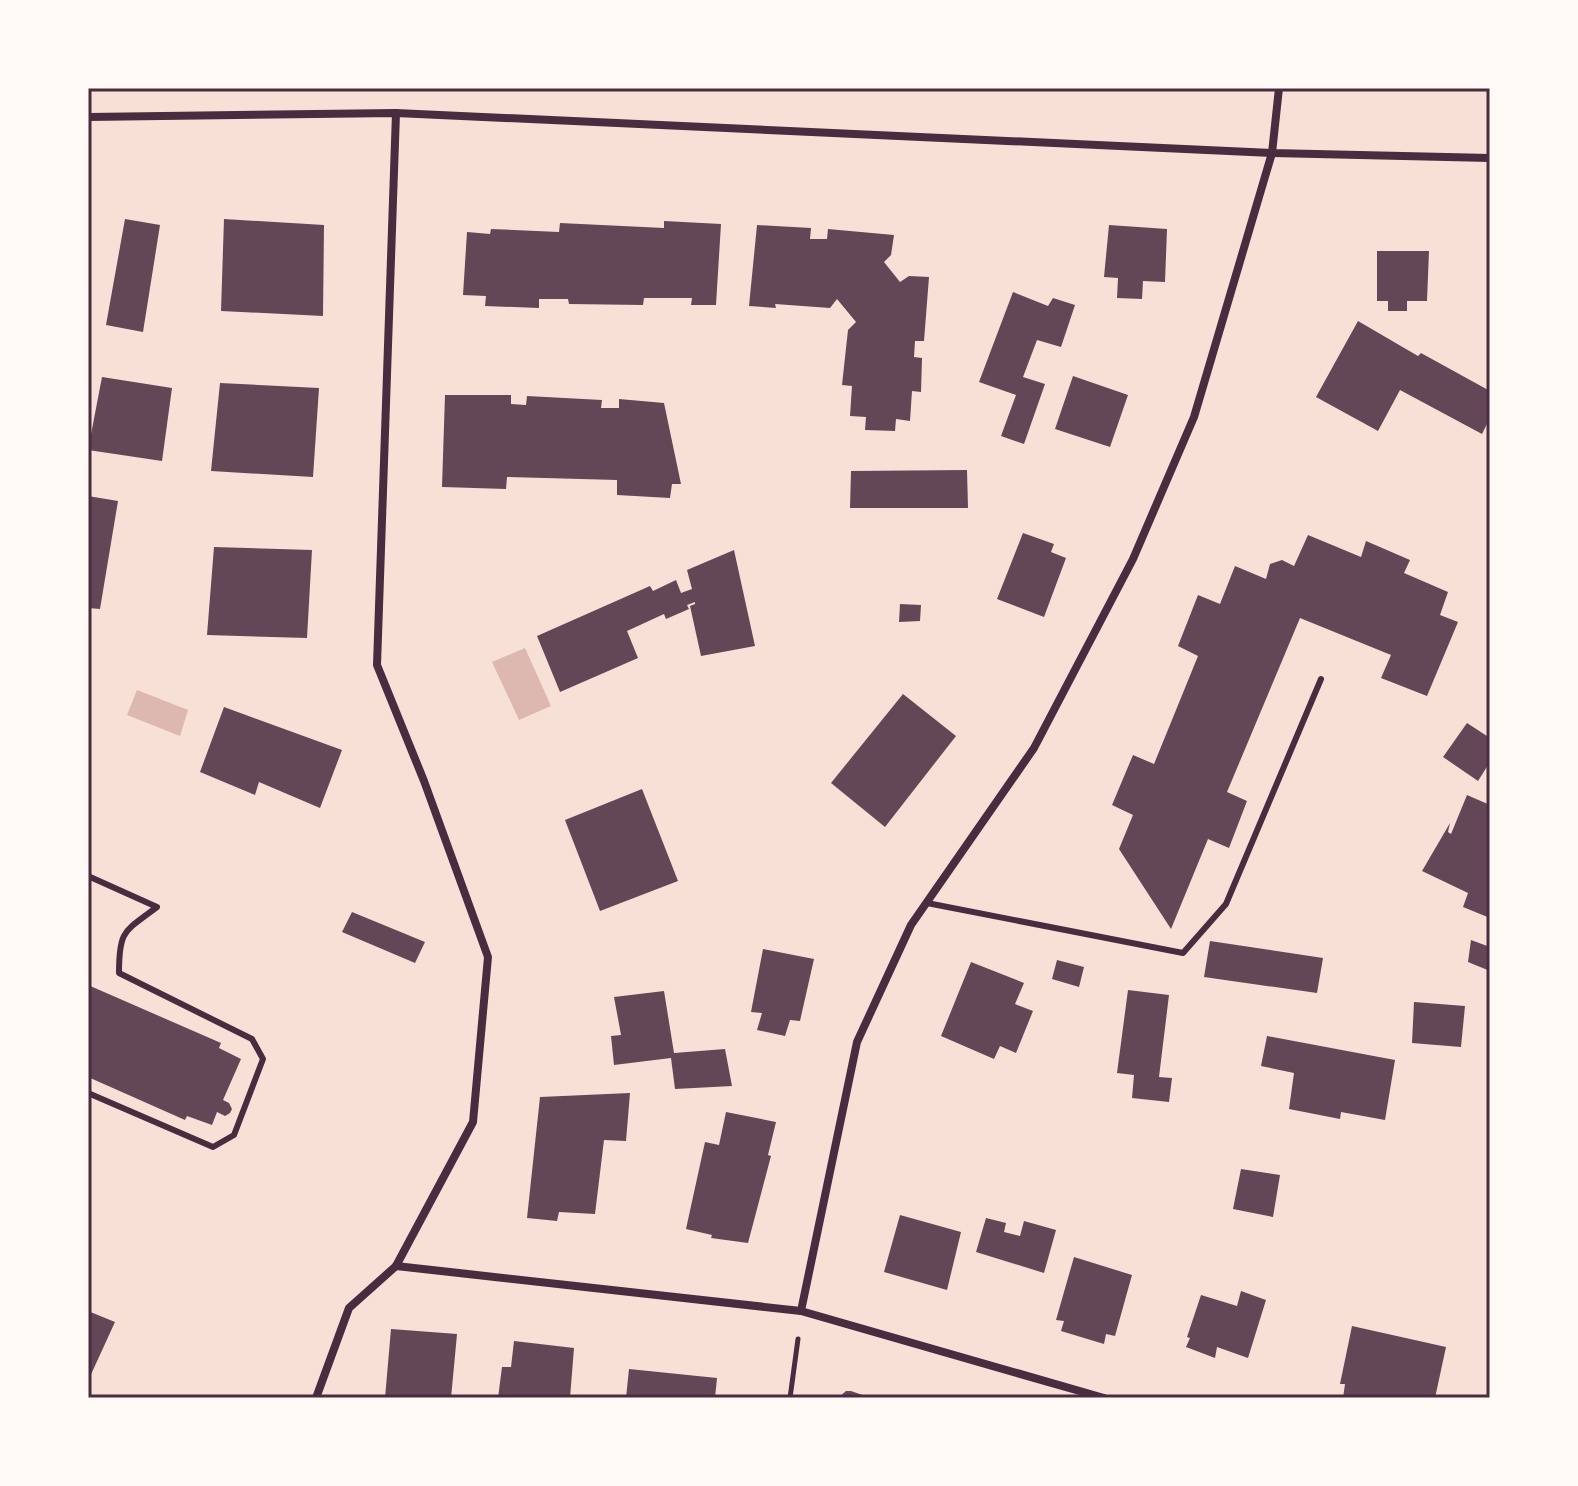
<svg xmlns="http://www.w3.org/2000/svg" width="1578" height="1486" font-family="'Varela Round',sans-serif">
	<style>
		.water { fill: #dcb8b0 }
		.building { fill: #644757 }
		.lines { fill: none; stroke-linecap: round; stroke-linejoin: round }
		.path { stroke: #4a2c40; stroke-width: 5 }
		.service { stroke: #4a2c40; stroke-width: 6 }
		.minor { stroke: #4a2c40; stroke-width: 8 }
		.neatline { fill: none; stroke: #4a2c40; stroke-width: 3 }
	</style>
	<rect width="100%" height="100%" fill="#f7e1d7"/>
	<g class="water">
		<polygon points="525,648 551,706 519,720 492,662"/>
		<polygon points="137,690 188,710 180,736 127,715"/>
	</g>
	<g class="building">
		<polygon points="125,219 160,225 143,332 106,325"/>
		<polygon points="224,219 324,225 323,316 221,311"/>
		<polygon points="664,221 721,224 716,305 691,305 692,298 644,298 643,305 569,304 568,299 539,299 539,308 485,306 486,296 463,295 467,232 490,234 491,229 559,232 560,223 664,228"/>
		<polygon points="757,225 811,228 810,239 827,239 828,229 894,235 891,255 884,262 900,282 909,276 929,277 924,341 915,341 914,357 922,358 921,392 912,391 910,421 896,419 895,431 865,430 866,417 850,416 852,386 842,385 848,330 856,322 837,299 830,308 775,304 776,308 749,306"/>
		<polygon points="1109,225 1167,229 1165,282 1143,281 1142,299 1117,298 1118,278 1104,277"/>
		<polygon points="1377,251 1429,251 1427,301 1407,301 1407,311 1388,311 1388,301 1377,301"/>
		<polygon points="1013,292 1048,306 1053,298 1075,305 1061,347 1037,340 1023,377 1045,384 1024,444 1001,436 1016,395 979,382"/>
		<polygon points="1358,321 1418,356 1421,353 1490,391 1490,418 1482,434 1400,390 1378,431 1316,397"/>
		<polygon points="1073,376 1128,395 1110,447 1055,429"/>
		<polygon points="102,377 172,388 162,461 88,450"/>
		<polygon points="220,383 319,388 313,477 211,471"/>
		<polygon points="445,395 511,395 511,404 526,405 527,396 602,400 601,408 619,408 619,399 664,403 681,484 672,484 670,498 617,495 617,480 507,477 506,489 442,487"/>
		<polygon points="967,470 968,508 850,508 851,471"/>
		<polygon points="88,496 118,501 100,609 88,608"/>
		<polygon points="1023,533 1054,544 1051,552 1066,558 1044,617 997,599"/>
		<polygon points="1308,535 1361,557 1366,541 1410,560 1404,573 1448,592 1440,615 1458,622 1427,696 1381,678 1391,655 1300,618 1227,792 1247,801 1229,848 1208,839 1171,929 1119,849 1133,815 1112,805 1133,755 1154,764 1198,656 1178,646 1198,595 1220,604 1235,566 1266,579 1270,564 1282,560 1294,566"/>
		<polygon points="214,547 312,550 307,638 207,635"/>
		<polygon points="734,550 755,646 701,656 690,606 695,604 695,602 687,605 689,609 666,619 664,614 627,631 638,658 560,692 537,636 650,586 653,591 676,580 681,593 692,589 687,570"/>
		<polygon points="900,604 921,605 920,621 899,622"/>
		<polygon points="903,694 956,736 885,827 831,783"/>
		<polygon points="224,707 342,750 320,808 259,782 255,795 200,772"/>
		<polygon points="1467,723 1490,738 1490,762 1478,781 1443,757"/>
		<polygon points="642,789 678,881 600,911 565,820"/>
		<polygon points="1467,795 1490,805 1490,918 1463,907 1468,893 1422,871 1450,823 1448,832 1451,834"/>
		<polygon points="352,912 425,942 415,963 342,932"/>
		<polygon points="1471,940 1490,947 1490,971 1468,962"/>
		<polygon points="1210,941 1323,958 1317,993 1204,977"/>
		<polygon points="763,949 814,959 800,1021 790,1020 785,1036 757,1030 762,1013 751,1012"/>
		<polygon points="1057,960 1084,967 1079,987 1052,979"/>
		<polygon points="971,962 1024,983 1015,1004 1033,1011 1016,1053 1000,1046 994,1059 941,1036"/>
		<polygon points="88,985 221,1043 219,1048 241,1059 223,1100 229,1103 232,1109 230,1113 225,1116 217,1112 212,1125 187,1116 185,1120 88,1077"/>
		<polygon points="1128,990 1169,995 1159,1077 1172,1078 1169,1102 1132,1098 1134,1075 1117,1073"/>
		<polygon points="664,991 674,1053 725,1049 732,1086 675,1089 671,1058 614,1065 611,1036 621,1035 614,997"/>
		<polygon points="1414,1002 1465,1006 1461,1047 1412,1043"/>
		<polygon points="1267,1036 1395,1060 1385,1120 1341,1112 1340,1119 1289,1109 1294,1073 1261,1066"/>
		<polygon points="630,1093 626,1141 604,1140 595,1214 559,1212 557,1221 527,1218 540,1097"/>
		<polygon points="726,1112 776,1122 768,1155 771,1156 748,1243 711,1238 712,1235 686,1229 705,1142 719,1145"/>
		<polygon points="1241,1169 1280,1175 1273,1217 1233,1209"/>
		<polygon points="900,1215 961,1232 947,1290 884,1272"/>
		<polygon points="986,1218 1006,1223 1004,1232 1020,1236 1024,1221 1056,1230 1044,1273 976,1252"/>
		<polygon points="1074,1257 1132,1275 1115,1336 1106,1334 1104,1344 1061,1331 1064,1321 1056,1320"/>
		<polygon points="1241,1291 1266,1300 1248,1358 1217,1347 1215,1358 1186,1347 1190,1338 1187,1337 1201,1295 1237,1306"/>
		<polygon points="88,1311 115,1322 88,1381"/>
		<polygon points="1352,1326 1446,1347 1435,1398 1343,1398 1345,1384 1340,1384"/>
		<polygon points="391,1329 457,1334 451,1398 385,1398"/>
		<polygon points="514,1341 574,1348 570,1398 498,1398 502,1367 511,1367"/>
		<polygon points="629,1369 717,1378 715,1398 626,1398"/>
		<polygon points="846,1391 851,1391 871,1398 838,1398"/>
	</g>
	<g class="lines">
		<polyline class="path" points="790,1398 798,1339"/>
		<g class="service">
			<path d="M88,876L157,907C124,932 119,930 119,973L252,1039L263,1059L234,1135L213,1147L88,1093"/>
			<polyline points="927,903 1183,953 1226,904 1321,679"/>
		</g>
		<g class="minor">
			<polyline points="88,117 396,113 1272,153 1490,158"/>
			<polyline points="396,1266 801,1311 1104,1398"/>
			<polyline points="801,1311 857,1042 911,925 1034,748 1133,559 1194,417 1272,153 1279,88"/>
			<polyline points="316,1398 349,1308 396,1266 473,1122 488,957 424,781 377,665 396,113"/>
		</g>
	</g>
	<rect width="1578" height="1486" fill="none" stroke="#fffaf5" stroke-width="180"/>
	<rect x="90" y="90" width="1398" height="1306" class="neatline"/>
</svg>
